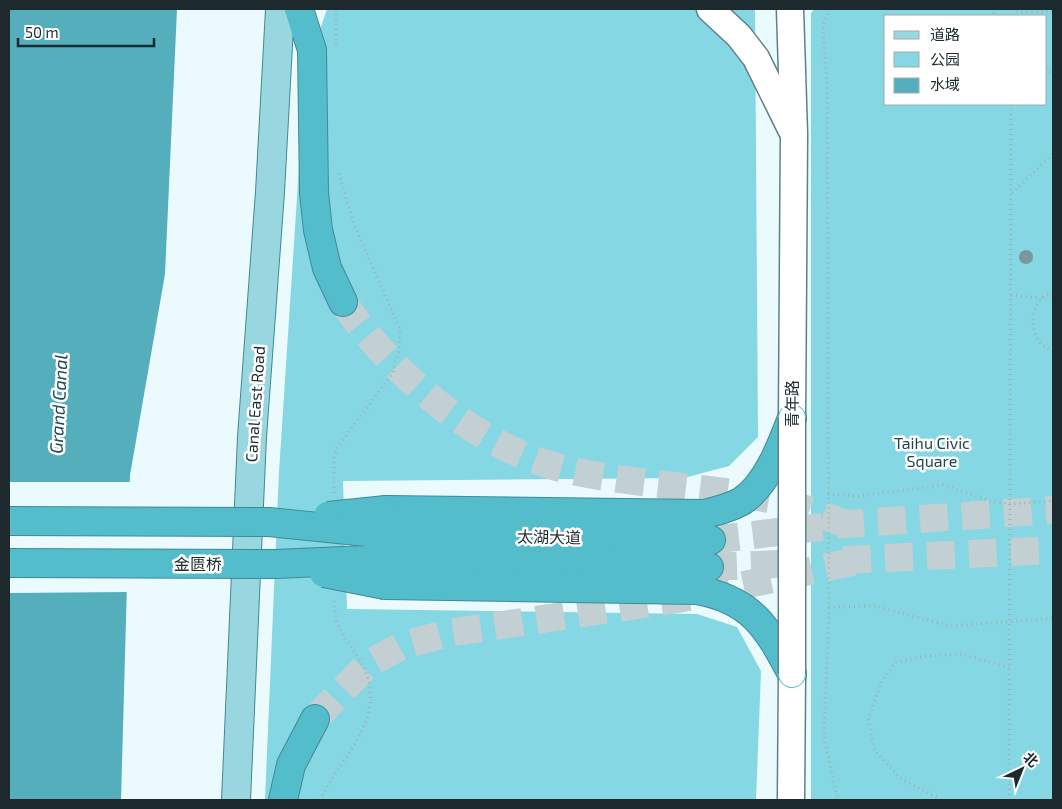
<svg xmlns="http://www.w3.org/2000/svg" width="1062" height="809" font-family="'Exo 2','Noto Sans SC',sans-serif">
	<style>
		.green { fill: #84d7e3; fill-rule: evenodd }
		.water { fill: #55aebb }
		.pier { fill: #ebfafc }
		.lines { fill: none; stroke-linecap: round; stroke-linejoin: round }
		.highway-tunnel { stroke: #c2d0d3; stroke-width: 28; stroke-dasharray: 28 14; stroke-linecap: butt }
		.minor-casing { stroke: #5e8186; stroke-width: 29 }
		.major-casing { stroke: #408a94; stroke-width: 30 }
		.highway-casing { stroke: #408a94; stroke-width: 30 }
		.path { stroke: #a3b1b4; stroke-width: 3; stroke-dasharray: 1 4; stroke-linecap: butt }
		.minor { stroke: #fff; stroke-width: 26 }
		.major { stroke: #98d7e0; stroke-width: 28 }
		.highway { stroke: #54bdcc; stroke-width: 28 }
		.minor-bridge-casing { stroke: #5e8186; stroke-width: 29; stroke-linecap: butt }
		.highway-bridge-casing { stroke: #408a94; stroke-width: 30; stroke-linecap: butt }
		.minor-bridge { stroke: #fff; stroke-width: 26 }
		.highway-bridge { stroke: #54bdcc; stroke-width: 28 }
		.tree { fill: #7a989c }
		.labels { text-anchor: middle; stroke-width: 5; stroke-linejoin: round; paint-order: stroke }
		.street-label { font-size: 16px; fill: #1c2a2d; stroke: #fff }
		.park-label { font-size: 16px; fill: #1e484d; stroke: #fff }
		.water-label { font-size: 18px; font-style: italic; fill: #234c52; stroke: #fff }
	</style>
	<rect width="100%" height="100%" fill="#ebfafc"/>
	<g class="green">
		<polygon points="327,9 755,9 758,437 729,466 684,478 343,481 347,609 697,614 737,627 761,671 756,800 265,800 279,472 305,75"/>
		<path d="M814,9H1053V800H811V13ZM886,16H1046V104H886Z"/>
	</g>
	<polygon class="water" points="9,9 177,9 165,274 130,475 121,800 9,800"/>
	<polygon class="pier" points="9,482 133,482 129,592 9,593"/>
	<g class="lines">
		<g class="highway-tunnel">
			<path d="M343,302C395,378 481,451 572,471C639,485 708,487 774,500C798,505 823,516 846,524"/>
			<polyline points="711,540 846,524 1053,510"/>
			<polyline points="843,560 1053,550"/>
			<polyline points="709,567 780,564"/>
			<polyline points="315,719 367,665 401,646 448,633 678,599 861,560"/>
		</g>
		<g class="minor-casing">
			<g id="minor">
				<polyline points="710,9 739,36 756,58 791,129"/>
				<polyline points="790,9 794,134 792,418"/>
				<polyline points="791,800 792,674"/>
			</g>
		</g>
		<g class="major-casing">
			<polyline id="major" points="236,800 252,437 270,192 280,9"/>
		</g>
		<g class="highway-casing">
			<g id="highway">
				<polyline points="299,9 312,50 314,193 318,230 327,268 343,302"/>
				<path d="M386,510L704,514C717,511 730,508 742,501C767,485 782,444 792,418"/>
				<polyline points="387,534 711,540"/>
				<polyline points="388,559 709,567"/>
				<path d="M385,585L697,590C752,600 767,627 792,674"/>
				<polyline points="283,800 291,765 315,719"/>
			</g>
		</g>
		<g class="path">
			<polyline points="336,9 336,47"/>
			<polyline points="830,9 823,25 827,82 829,607 824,737 838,800"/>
			<polyline points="990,9 997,16"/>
			<polyline points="1012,9 1020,12 1053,12"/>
			<polyline points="1046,68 1053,75"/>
			<polyline points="1012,193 1053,154"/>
			<path d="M1053,293C1050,294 1045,296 1042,298C1027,312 1031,346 1053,350"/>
			<polyline points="1011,295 1042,298"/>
			<polyline points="334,493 334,458 338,446 392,374 399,351 400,329 355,227 338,171"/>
			<polyline points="828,494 858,496 943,485 991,501 1009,504 1053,501"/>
			<polyline points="829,607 875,606 950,626 1053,618"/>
			<path d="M320,800C343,752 393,715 359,659C344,633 334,630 334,597"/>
			<polyline points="941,800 900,778 875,751 868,719 882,680 896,662 926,656 962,654 1009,668"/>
			<polyline points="1009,800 1011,104"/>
		</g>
		<use href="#minor" class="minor"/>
		<use href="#major" class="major"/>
		<use href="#highway" class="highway"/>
		<g class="minor-bridge-casing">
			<polyline id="minor-bridge" points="792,674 792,418"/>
		</g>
		<g class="highway-bridge-casing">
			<g id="highway-bridge">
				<polyline points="328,516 386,510"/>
				<polyline points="9,521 269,522 387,534"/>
				<polyline points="9,563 276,564 388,559"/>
				<polyline points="324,573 385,585"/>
			</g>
		</g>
		<use href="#minor-bridge" class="minor-bridge"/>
		<use href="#highway-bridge" class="highway-bridge"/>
	</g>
	<circle class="tree" cx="1026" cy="257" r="7"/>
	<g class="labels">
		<g class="street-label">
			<text transform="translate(255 404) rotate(-86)" y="6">Canal East Road</text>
			<text transform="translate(792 404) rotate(-90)" y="6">青年路</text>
			<text transform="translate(549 537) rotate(1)" y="6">太湖大道</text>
			<text x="198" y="570">金匮桥</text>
		</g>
		<g class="park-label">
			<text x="932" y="449">Taihu Civic<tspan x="932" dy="18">Square</tspan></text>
		</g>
		<g class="water-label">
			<text transform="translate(59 404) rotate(-87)" y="6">Grand Canal</text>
		</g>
	</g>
	<rect width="1062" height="809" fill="none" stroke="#1c2a2d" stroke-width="20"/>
	<rect x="884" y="15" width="162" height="90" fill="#ffffff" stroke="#a4aaab"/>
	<rect x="894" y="31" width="25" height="8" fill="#98d7e0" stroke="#a4aaab"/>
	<text x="930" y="40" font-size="15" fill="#1c2a2d">道路</text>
	<rect x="894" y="52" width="25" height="15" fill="#84d7e3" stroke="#a4aaab"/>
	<text x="930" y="65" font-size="15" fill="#1c2a2d">公园</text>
	<rect x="894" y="78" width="25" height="15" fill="#55aebb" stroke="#a4aaab"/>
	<text x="930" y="90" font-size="15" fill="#1c2a2d">水域</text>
	<g transform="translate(1022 769) rotate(43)" stroke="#ffffff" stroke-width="4" paint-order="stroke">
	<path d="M0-4L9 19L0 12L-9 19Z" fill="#1c2a2d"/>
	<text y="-8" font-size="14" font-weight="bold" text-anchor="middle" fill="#1c2a2d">北</text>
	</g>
	<path d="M18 38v8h136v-8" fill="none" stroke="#1c2a2d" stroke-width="2.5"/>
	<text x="25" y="38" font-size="15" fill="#1c2a2d" stroke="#ffffff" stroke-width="4" paint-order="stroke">50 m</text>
</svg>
